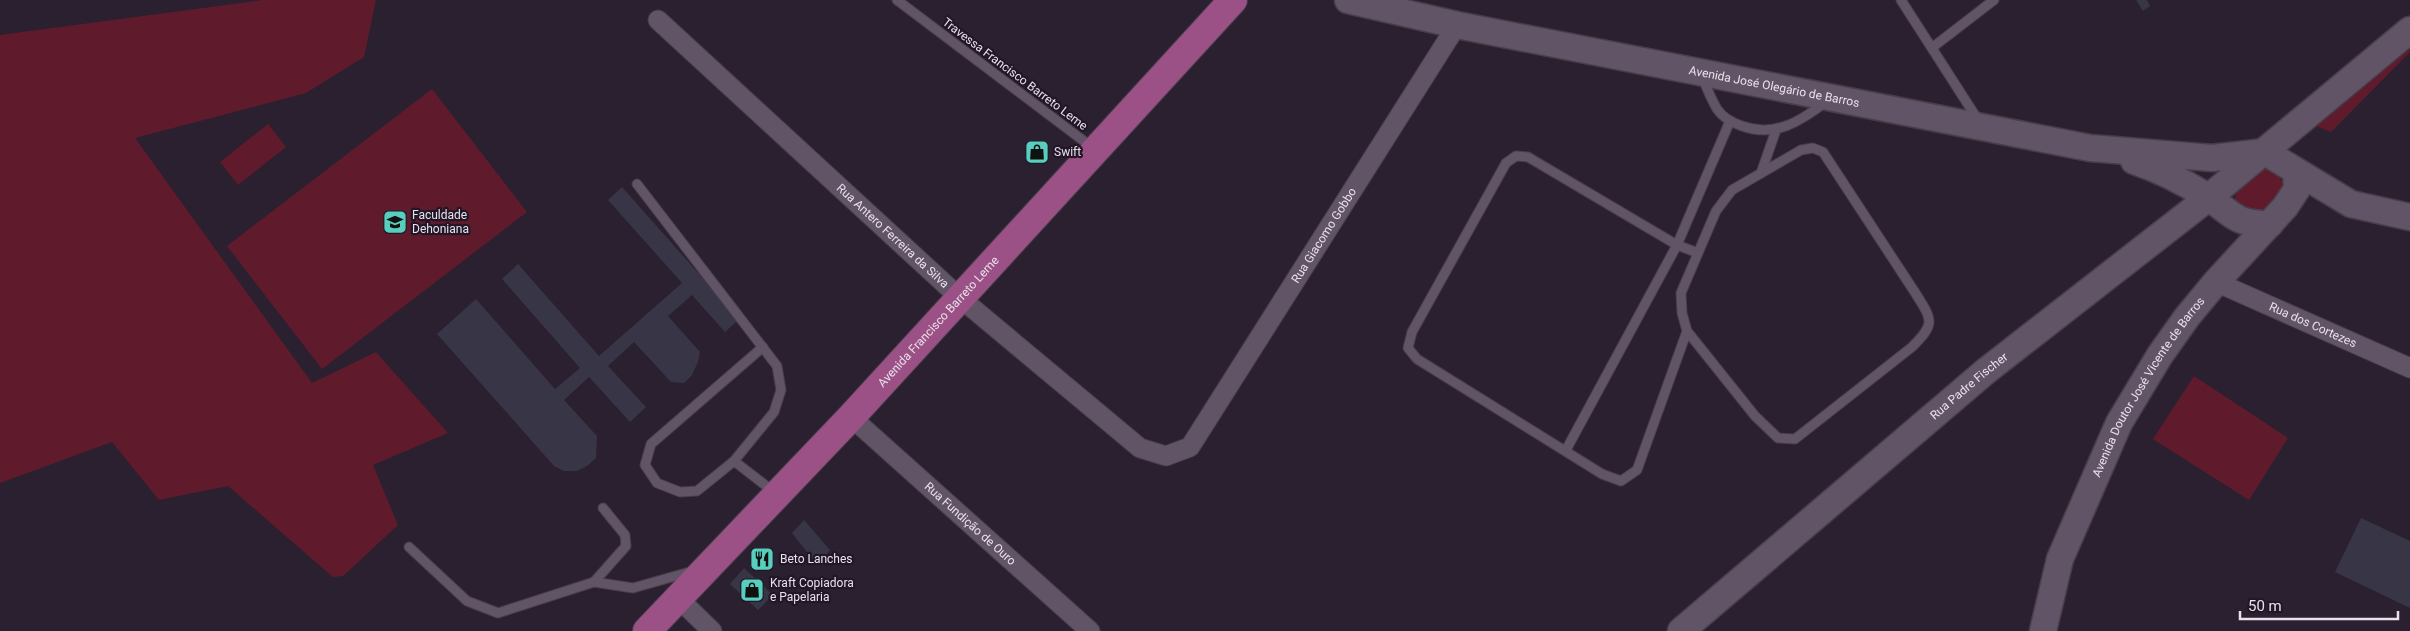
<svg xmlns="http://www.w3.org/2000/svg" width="2410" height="631" font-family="Roboto,sans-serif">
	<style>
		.green { fill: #5f1b2b }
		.building { fill: #383547 }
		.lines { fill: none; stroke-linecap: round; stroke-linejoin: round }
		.lane-casing { stroke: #473e4a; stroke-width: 11 }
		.street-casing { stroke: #473e4a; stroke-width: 21 }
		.secondary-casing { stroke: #473e4a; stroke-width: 29 }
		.primary-casing { stroke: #473e4a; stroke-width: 30 }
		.lane { stroke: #615466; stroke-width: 9 }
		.street { stroke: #615466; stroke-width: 19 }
		.secondary { stroke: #615466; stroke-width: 26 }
		.primary { stroke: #9b5185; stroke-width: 28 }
		.labels { text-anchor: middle; stroke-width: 4.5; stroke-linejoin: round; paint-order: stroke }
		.street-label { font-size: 12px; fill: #e9e1ec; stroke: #221726 }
		.poi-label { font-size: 12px; fill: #e9e1ec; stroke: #221726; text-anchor: start }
	</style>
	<rect width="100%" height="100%" fill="#2b202f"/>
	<g class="green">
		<polygon points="263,0 376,0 364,57 306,93 135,138 312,383 376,352 448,433 373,465 398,525 343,576 333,577 228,486 159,500 112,442 0,483 0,35"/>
		<polygon points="2410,41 2410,52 2331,132 2313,125"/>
		<polygon points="432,89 527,212 322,369 227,246"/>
		<polygon points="268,124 286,147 238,185 220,162"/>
		<path d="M2262,166L2276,172L2284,184C2282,198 2270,206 2259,213L2236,205C2230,189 2251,176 2262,166Z"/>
		<polygon points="2194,376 2288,438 2249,500 2153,439"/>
	</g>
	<g class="building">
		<polygon points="2136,0 2147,0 2150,6 2143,11"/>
		<polygon points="622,187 739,319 725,332 692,295 668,316 700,352 698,362 692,375 684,383 671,382 634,342 608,366 646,407 630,422 589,377 564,400 597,436 596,458 587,466 577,471 564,471 554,466 437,334 476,299 555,389 580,368 502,279 518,264 599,356 682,283 608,200"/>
		<polygon points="2361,518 2410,541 2410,608 2335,572"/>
		<polygon points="804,520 830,550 818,566 792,533"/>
		<polygon points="760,549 771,561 765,568 753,557"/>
		<polygon points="744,568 773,595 758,610 730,584"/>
	</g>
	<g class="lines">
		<g class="lane-casing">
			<g id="lane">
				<polyline points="897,0 1093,148"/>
				<polyline points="1901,0 1978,120"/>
				<polyline points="1933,47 1994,0"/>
				<path d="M1702,77C1707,88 1711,99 1717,109C1723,118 1733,123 1742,126C1775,138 1801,121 1827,101"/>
				<polyline points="1761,173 1776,130"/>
				<polyline points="637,184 777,366 781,390 774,412 734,461 774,492"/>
				<path d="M1687,331L1755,416L1778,438L1795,439L1912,347C1935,324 1933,321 1916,294L1823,152L1813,148L1801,150L1732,190L1716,211L1681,293L1682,313L1687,331L1637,470L1621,481L1602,474L1417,359L1408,348L1412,332L1506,163L1516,156L1528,157L1677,245L1698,253"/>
				<polyline points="1566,450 1677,245 1730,121"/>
				<polyline points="734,461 697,491 680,492 657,483 645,465 651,444 763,347"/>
				<polyline points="409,547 467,601 498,613 594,582 633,588 693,571"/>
				<polyline points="594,582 626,546 625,535 603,508"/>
			</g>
		</g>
		<g class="street-casing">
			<g id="street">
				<path id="s1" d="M658,20L959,297L1140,448L1166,456L1190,447L1457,25"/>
				<path id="s2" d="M2216,282L2410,368"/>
				<path id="s3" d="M851,417L1090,631"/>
				<polyline points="678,598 712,631"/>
			</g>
		</g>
		<g class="secondary-casing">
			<g id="secondary">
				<path id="s4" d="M1348,0L1457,25L2090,148L2212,158L2265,152L2351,204L2410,217"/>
				<path d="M2134,161C2161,170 2184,182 2208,197C2234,215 2235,224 2270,224"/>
				<path id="s5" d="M1681,631L1986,371L2208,198L2410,30"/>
				<path id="s6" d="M2043,631L2060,559L2119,423L2160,355L2187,317L2216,282L2285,207L2297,189L2296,172"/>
			</g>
		</g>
		<g class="primary-casing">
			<g id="primary">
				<path id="s7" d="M647,631L851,417L1233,0"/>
			</g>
		</g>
		<use href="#lane" class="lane"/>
		<use href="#street" class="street"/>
		<use href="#secondary" class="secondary"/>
		<use href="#primary" class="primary"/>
	</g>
	<defs>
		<g id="shop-square" transform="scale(1.25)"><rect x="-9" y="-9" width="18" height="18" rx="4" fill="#58cebf" stroke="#221726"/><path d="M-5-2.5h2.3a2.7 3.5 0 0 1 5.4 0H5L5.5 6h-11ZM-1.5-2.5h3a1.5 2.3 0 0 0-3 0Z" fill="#111"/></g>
		<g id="university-square" transform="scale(1.25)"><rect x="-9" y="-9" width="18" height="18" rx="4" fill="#58cebf" stroke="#221726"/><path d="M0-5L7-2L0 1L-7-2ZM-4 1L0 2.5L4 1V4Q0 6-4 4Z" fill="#111"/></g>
		<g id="restaurant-square" transform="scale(1.25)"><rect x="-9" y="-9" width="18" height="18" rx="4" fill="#58cebf" stroke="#221726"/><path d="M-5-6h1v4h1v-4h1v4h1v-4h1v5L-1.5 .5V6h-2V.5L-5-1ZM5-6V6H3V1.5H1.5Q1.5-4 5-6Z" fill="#111"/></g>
	</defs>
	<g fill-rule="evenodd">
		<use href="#shop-square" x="1037" y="152"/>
		<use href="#university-square" x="395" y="222"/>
		<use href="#restaurant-square" x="762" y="559"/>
		<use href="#shop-square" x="752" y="590"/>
	</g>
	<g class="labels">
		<g class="street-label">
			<text transform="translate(1015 74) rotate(37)" y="4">Travessa Francisco Barreto Leme</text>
			<text dy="4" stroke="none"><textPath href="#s4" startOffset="435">Avenida José Olegário de Barros</textPath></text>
			<text dy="4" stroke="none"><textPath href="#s1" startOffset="319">Rua Antero Ferreira da Silva</textPath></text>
			<text dy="4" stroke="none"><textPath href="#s1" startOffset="948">Rua Giacomo Gobbo</textPath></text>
			<text dy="4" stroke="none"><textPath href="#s7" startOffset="425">Avenida Francisco Barreto Leme</textPath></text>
			<text dy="4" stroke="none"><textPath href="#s2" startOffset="106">Rua dos Cortezes</textPath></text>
			<text dy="4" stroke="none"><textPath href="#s5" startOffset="378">Rua Padre Fischer</textPath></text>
			<text dy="4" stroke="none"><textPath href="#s6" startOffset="268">Avenida Doutor José Vicente de Barros</textPath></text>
			<text dy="4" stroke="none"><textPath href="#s3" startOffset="160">Rua Fundição de Ouro</textPath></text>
		</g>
		<g class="poi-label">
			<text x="1054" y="156">Swift</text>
			<text x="412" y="219">Faculdade<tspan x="412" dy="14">Dehoniana</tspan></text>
			<text x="780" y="563">Beto Lanches</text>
			<text x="770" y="587">Kraft Copiadora<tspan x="770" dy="14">e Papelaria</tspan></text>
		</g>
	</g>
	<path d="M2240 611v8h158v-8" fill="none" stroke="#e9e1ec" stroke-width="2.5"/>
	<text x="2248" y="611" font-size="15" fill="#e9e1ec" stroke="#221726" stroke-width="4" paint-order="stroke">50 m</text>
</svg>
